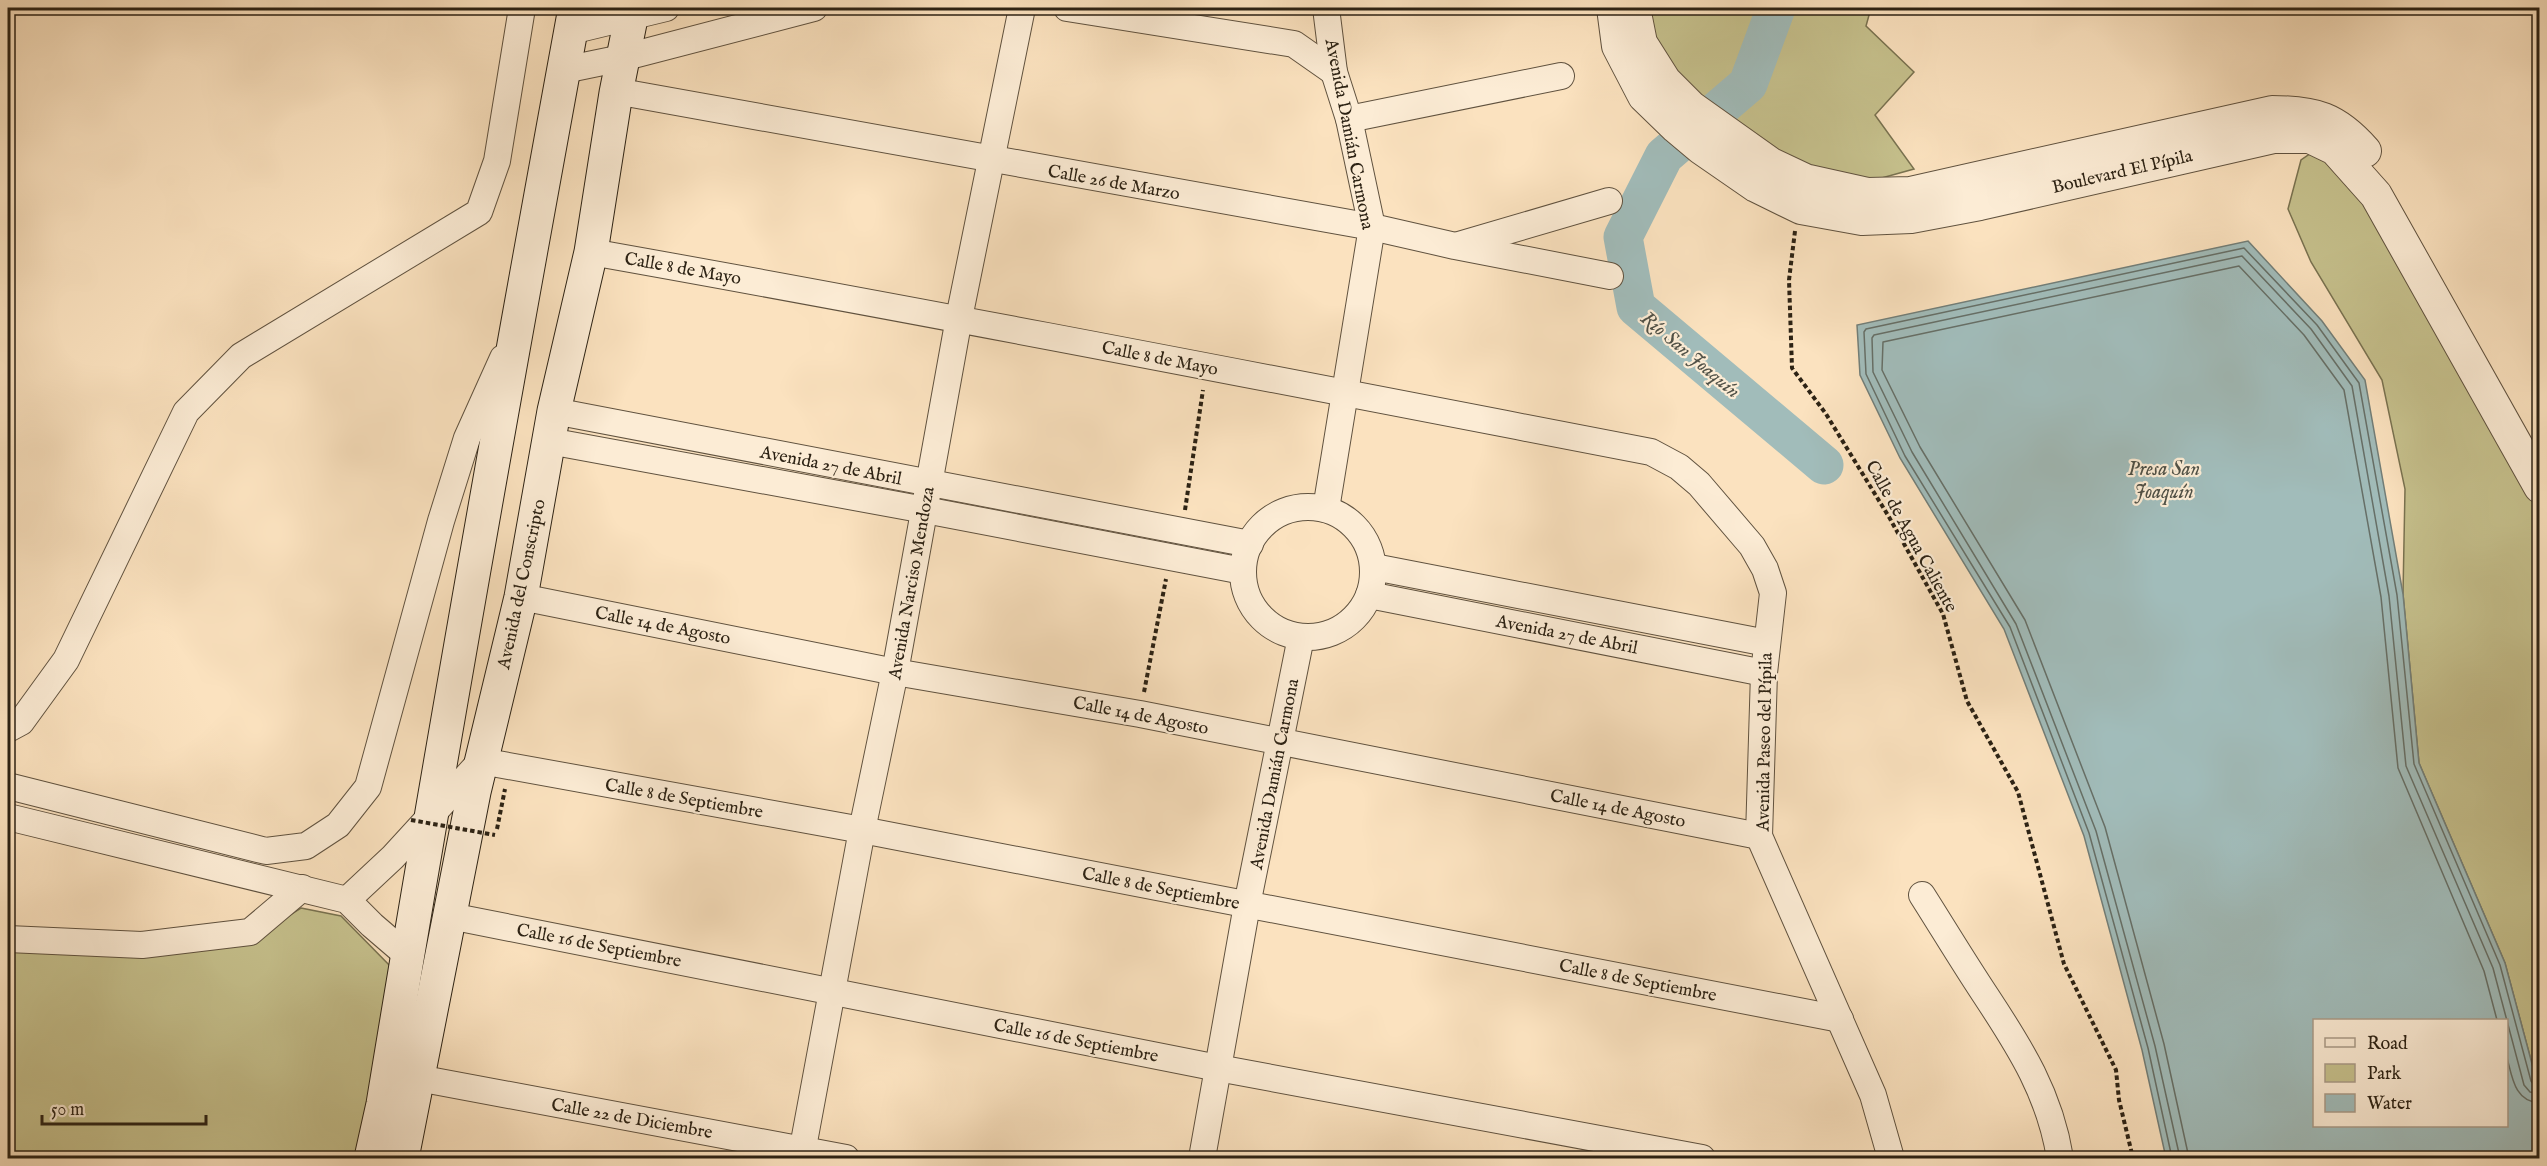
<svg xmlns="http://www.w3.org/2000/svg" width="2547" height="1166" font-family="'IM FELL English',serif">
	<style>
		.green { fill: #c6c18d; stroke: #797250; stroke-width: 1.5 }
		.water { fill: #a1bcba; stroke: #727e78; stroke-width: 1.5; fill-rule: evenodd }
		.lines { fill: none; stroke-linecap: round; stroke-linejoin: round }
		.shore { stroke: #666f67; stroke-width: 1.5 }
		.river { stroke: #a1bcba; stroke-width: 39 }
		.minor-casing { stroke: #60523f; stroke-width: 28 }
		.tertiary-casing { stroke: #60523f; stroke-width: 34 }
		.secondary-casing { stroke: #2c2214; stroke-width: 35 }
		.path { stroke: #2c2214; stroke-width: 4; stroke-dasharray: 4.5 3; stroke-linecap: butt }
		.minor { stroke: #fcecd5; stroke-width: 26 }
		.tertiary { stroke: #fcecd5; stroke-width: 32 }
		.secondary { stroke: #fcecd5; stroke-width: 33 }
		.path-bridge { stroke: #2c2214; stroke-width: 4; stroke-dasharray: 4.5 3; stroke-linecap: butt }
		.labels { text-anchor: middle; stroke-width: 4.5; stroke-linejoin: round; paint-order: stroke }
		.street-label { font-size: 18px; fill: #2c2214; stroke: #fcecd5 }
		.water-label { font-size: 20px; font-style: italic; fill: #4f5046; stroke: #fcecd5 }
	</style>
	<rect width="100%" height="100%" fill="#fbe2bf"/>
	<filter id="stains"><feTurbulence type="fractalNoise" baseFrequency=".00333" numOctaves="4"/><feColorMatrix values="0 0 0 0 .2 0 0 0 0 .09 0 0 0 0 .02 0 0 0 .5 -.17"/></filter>
	<radialGradient id="worn" r=".72"><stop offset=".6" stop-color="#630" stop-opacity="0"/><stop offset="1" stop-color="#630" stop-opacity=".3"/></radialGradient>
	<g class="green">
		<polygon points="1640,8 1871,8 1866,26 1914,72 1875,115 1914,169 1860,184 1776,160 1682,89"/>
		<polygon points="2317,149 2366,202 2539,511 2539,1090 2505,963 2419,763 2403,594 2405,489 2382,380 2311,262 2288,209 2301,160"/>
		<polygon points="301,908 341,916 394,970 358,1158 8,1158 8,949 253,938"/>
	</g>
	<path class="water" d="M2248,241L2322,321L2365,380L2403,594L2419,763L2505,963L2539,1090V1158H2166L2142,1050L2084,836L2004,629L1900,458L1860,375L1857,325ZM2314,1020H2506V1126H2314Z"/>
	<g class="lines">
		<g class="shore">
			<path d="M2506,1054C2512,1074 2513,1102 2540,1103"/>
			<polyline points="2172,1158 2148,1048 2089,833 2010,627 1905,456 1866,374 1864,332 1866,329 2244,248 2317,325 2359,383 2397,595 2414,764 2500,965 2531,1081 2534,1085 2540,1086"/>
			<polyline points="2180,1158 2155,1046 2096,831 2016,624 1912,452 1873,372 1872,338 1874,335 2242,256 2311,329 2352,386 2389,596 2406,766 2493,968 2524,1085 2530,1092 2540,1094"/>
			<polyline points="2189,1158 2164,1044 2105,827 2025,620 1920,447 1882,370 1883,342 2239,266 2304,335 2344,390 2381,597 2398,768 2484,971 2497,1020"/>
		</g>
		<polyline class="river" points="1776,8 1748,84 1664,156 1623,237 1636,307 1824,465"/>
		<g class="minor-casing">
			<g id="minor">
				<polyline points="1067,8 1294,44 1334,72"/>
				<polyline points="1326,8 1334,72 1349,119 1372,227 1326,509"/>
				<polyline points="571,31 666,8"/>
				<polyline points="564,70 622,58 814,8"/>
				<polyline points="616,93 632,94 1372,227 1455,246 1610,276"/>
				<polyline points="1349,119 1561,76"/>
				<polyline points="1459,245 1609,201"/>
				<path d="M591,252C945,315 1298,384 1651,452L1679,467L1699,484L1752,546L1765,569L1773,593L1764,673L1759,836L1873,1095L1891,1158"/>
				<polyline points="554,411 1250,544"/>
				<polyline points="549,441 925,510 1243,571"/>
				<circle cx="1308" cy="572" r="65"/>
				<polyline points="1374,567 1767,643"/>
				<polyline points="1369,595 1764,673"/>
				<polyline points="521,597 895,672 1140,714 1759,836"/>
				<polyline points="8,729 21,722 66,660 186,412 241,356 479,212 497,161 522,8"/>
				<polyline points="8,786 266,851 306,846 338,825 368,787 441,521 467,438 503,358"/>
				<polyline points="8,817 347,900 372,925 407,955"/>
				<path d="M1922,895C1943,928 1964,963 1986,996C2021,1049 2050,1095 2060,1158"/>
				<polyline points="347,900 393,857 481,761 862,830 1840,1019"/>
				<polyline points="450,916 1218,1068 1702,1158"/>
				<polyline points="8,939 142,945 250,932 302,888"/>
				<polyline points="418,1078 846,1158"/>
				<polyline points="801,1158 862,830 895,672 959,318 1022,8"/>
				<polyline points="1202,1158 1247,905 1301,637"/>
			</g>
		</g>
		<g class="tertiary-casing">
			<g id="tertiary">
				<polyline points="1613,8 1618,46 1644,96 1676,127 1701,148 1756,186 1801,208 1862,219 1911,217 1980,204 2274,137 2310,137 2335,149 2376,195 2540,487"/>
				<path d="M1634,8L1641,43L1665,81L1691,107L1771,164L1805,180L1868,194L1910,193L2272,112C2315,112 2336,118 2365,151"/>
			</g>
		</g>
		<g class="secondary-casing">
			<g id="secondary">
				<path d="M371,1158L383,1104C443,738 508,373 575,8"/>
				<polyline points="402,1158 474,792 521,597 554,411 591,252 616,93 633,8"/>
			</g>
		</g>
		<g class="path">
			<polyline points="1795,231 1789,280 1792,368 1826,414 1889,517 1943,614 1967,701 2018,792 2064,964 2116,1070 2119,1100 2133,1158"/>
			<polyline points="1185,510 1203,390"/>
			<polyline points="1144,692 1166,579"/>
			<polyline points="497,829 505,789"/>
		</g>
		<use href="#minor" class="minor"/>
		<use href="#tertiary" class="tertiary"/>
		<use href="#secondary" class="secondary"/>
		<polyline class="path-bridge" points="411,820 495,835"/>
	</g>
	<g class="labels">
		<g class="street-label">
			<text transform="translate(1350 134) rotate(79)" y="6">Avenida Damián Carmona</text>
			<text transform="translate(2122 171) rotate(-13)" y="6">Boulevard El Pípila</text>
			<text transform="translate(1114 182) rotate(10)" y="6">Calle 26 de Marzo</text>
			<text transform="translate(683 268) rotate(10)" y="6">Calle 8 de Mayo</text>
			<text transform="translate(1160 358) rotate(11)" y="6">Calle 8 de Mayo</text>
			<text transform="translate(831 465) rotate(11)" y="6">Avenida 27 de Abril</text>
			<text transform="translate(1912 536) rotate(61)" y="6">Calle de Agua Caliente</text>
			<text transform="translate(911 583) rotate(-80)" y="6">Avenida Narciso Mendoza</text>
			<text transform="translate(521 584) rotate(-78)" y="6">Avenida del Conscripto</text>
			<text transform="translate(663 625) rotate(11)" y="6">Calle 14 de Agosto</text>
			<text transform="translate(1567 634) rotate(11)" y="6">Avenida 27 de Abril</text>
			<text transform="translate(1141 715) rotate(11)" y="6">Calle 14 de Agosto</text>
			<text transform="translate(1764 742) rotate(-89)" y="6">Avenida Paseo del Pípila</text>
			<text transform="translate(1274 774) rotate(-79)" y="6">Avenida Damián Carmona</text>
			<text transform="translate(684 798) rotate(10)" y="6">Calle 8 de Septiembre</text>
			<text transform="translate(1618 808) rotate(11)" y="6">Calle 14 de Agosto</text>
			<text transform="translate(1161 888) rotate(11)" y="6">Calle 8 de Septiembre</text>
			<text transform="translate(599 945) rotate(11)" y="6">Calle 16 de Septiembre</text>
			<text transform="translate(1638 980) rotate(11)" y="6">Calle 8 de Septiembre</text>
			<text transform="translate(1076 1040) rotate(11)" y="6">Calle 16 de Septiembre</text>
			<text transform="translate(632 1118) rotate(10)" y="6">Calle 22 de Diciembre</text>
		</g>
		<g class="water-label">
			<text transform="translate(1691 354) rotate(40)" y="7">Río San Joaquín</text>
			<text x="2164" y="475">Presa San<tspan x="2164" dy="23">Joaquín</tspan></text>
		</g>
	</g>
	<rect width="2547" height="1166" fill="none" stroke="#fbe2bf" stroke-width="30"/>
	<rect x="9" y="9" width="2529" height="1148" fill="none" stroke="#2c2214" stroke-width="3"/>
	<rect x="15" y="15" width="2517" height="1136" fill="none" stroke="#2c2214" stroke-width="1.5"/>
	<rect x="2313" y="1019" width="195" height="108" fill="#fcecd5" stroke="#a99b88" stroke-width="1.5"/>
	<rect x="2325" y="1038" width="30" height="9" fill="#fcecd5" stroke="#a99b88" stroke-width="1.5"/>
	<text x="2367" y="1049" font-size="18" fill="#2c2214">Road</text>
	<rect x="2325" y="1064" width="30" height="18" fill="#c6c18d" stroke="#a99b88" stroke-width="1.5"/>
	<text x="2367" y="1079" font-size="18" fill="#2c2214">Park</text>
	<rect x="2325" y="1094" width="30" height="18" fill="#a1bcba" stroke="#a99b88" stroke-width="1.5"/>
	<text x="2367" y="1109" font-size="18" fill="#2c2214">Water</text>
	<path d="M42 1115v9h164v-9" fill="none" stroke="#2c2214" stroke-width="3"/>
	<text x="51" y="1115" font-size="18" fill="#2c2214" stroke="#fcecd5" stroke-width="4.5" paint-order="stroke">50 m</text>
	<rect width="100%" height="100%" filter="url(#stains)"/>
	<rect width="100%" height="100%" fill="url(#worn)"/>
</svg>
